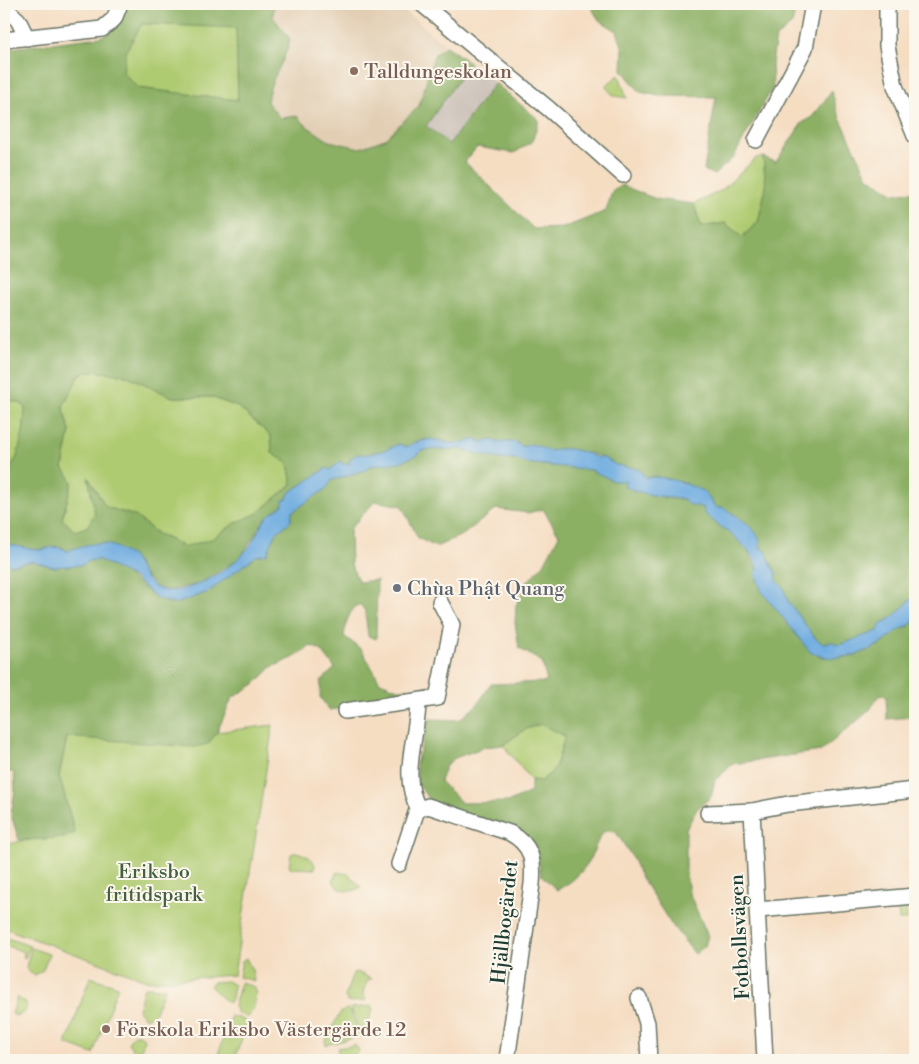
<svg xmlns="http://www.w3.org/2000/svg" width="919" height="1064" font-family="'Libre Bodoni',serif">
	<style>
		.built { fill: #e2ceb3 }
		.industrial { fill: #ccc2b9 }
		.green { fill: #afcb71; stroke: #678452 }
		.forest { fill: #8baf63; stroke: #55764c; fill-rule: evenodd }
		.water { fill: #6eace0; stroke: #46748a }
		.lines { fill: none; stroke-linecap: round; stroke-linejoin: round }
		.minor-casing { stroke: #6a7566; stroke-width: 18 }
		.minor { stroke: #fff; stroke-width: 15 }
		.education-dot { fill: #8d6e63; stroke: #fbf7ec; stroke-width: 2 }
		.worship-dot { fill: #6b7280; stroke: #fbf7ec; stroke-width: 2 }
		.labels { text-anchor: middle; stroke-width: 4; stroke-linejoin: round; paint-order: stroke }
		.education-label { font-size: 20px; fill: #785e54; stroke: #fbf7ec; text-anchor: start }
		.worship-label { font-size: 20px; fill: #5b616d; stroke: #fbf7ec; text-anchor: start }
		.park-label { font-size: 20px; fill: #436043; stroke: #fbf7ec }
		.street-label { font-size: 20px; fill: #1f3d34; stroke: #fbf7ec }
	</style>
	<rect width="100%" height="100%" fill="#fbf7ec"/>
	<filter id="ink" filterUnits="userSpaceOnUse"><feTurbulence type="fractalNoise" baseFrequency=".02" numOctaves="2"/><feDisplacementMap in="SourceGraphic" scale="10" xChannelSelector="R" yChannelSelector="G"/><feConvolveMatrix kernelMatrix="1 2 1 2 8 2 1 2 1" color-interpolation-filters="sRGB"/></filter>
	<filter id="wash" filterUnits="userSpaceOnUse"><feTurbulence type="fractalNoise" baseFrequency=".0096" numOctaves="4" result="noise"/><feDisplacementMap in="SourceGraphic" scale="20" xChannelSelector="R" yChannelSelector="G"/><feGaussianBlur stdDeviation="1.12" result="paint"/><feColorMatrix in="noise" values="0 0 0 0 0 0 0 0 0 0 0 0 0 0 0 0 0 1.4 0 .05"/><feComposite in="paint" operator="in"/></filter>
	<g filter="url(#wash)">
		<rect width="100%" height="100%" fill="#f5ddc2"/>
		<polygon class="built" points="274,4 397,4 446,46 434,55 419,106 385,139 360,148 329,141 308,127 297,116 280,118 267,102 268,90 287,54 280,26 273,17"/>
		<polygon class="industrial" points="470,63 495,83 449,144 426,126"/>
		<g class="green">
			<polygon points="142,23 236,27 238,101 138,88 122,72 126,51"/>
			<polygon points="619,75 627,98 614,96 605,86"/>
			<polygon points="763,157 766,187 758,222 742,237 725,223 701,227 694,204 722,190 756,158"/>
			<polygon points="93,371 126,375 172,397 211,397 238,407 271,436 272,453 288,463 292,484 258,513 234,524 212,539 184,547 158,534 135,516 106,507 89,479 95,514 87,527 75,531 62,519 72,482 63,467 70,431 63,406 80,374"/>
			<path d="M4,401L18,402L25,407C24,429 22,461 4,477Z"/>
			<polygon points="541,724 565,736 555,769 541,781 531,780 503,745 524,730"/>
			<path d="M273,725L234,975L149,981L4,928V846C28,836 51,842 75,833L59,776L67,737L208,744L217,732Z"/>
			<path d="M297,852C305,855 316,858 315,869L291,868L289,866L291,854Z"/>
			<path d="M337,872L349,874L361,887C351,894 337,892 333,880Z"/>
			<polygon points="905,901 907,920 899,920 897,902"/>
			<polygon points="4,937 30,946 25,958 23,957 24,952 4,945"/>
			<polygon points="31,948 49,954 43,970 35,975 28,972 26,967"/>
			<polygon points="246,958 252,970 254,981 239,977 242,961"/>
			<polygon points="357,972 372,979 368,980 363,992 366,1001 348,1002 345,997 353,973"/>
			<polygon points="90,977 118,986 93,1054 66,1044"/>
			<polygon points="227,981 234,985 232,999 228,1003 210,986 213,982"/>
			<path d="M241,982L254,987C258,996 254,1011 248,1017L237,1013L234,1006Z"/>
			<polygon points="144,987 165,988 154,1014 147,1018 143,1016 138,1010"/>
			<polygon points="17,997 27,1004 25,1012 16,1016 12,1014"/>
			<polygon points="371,1006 373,1008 365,1033 362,1037 351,1008"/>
			<polygon points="349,1008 360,1036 326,1045 325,1041 340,1013"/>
			<polygon points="231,1016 244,1020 247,1025 234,1060 216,1060"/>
			<polygon points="134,1034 140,1034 144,1039 142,1048 134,1051 128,1043"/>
			<polygon points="355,1045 359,1050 351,1060 338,1060 338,1048"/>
		</g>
		<g class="forest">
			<path d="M126,4H274L273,17L290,39C286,62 269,79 267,102L280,118L297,116L308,127L329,141L360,148L385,139L419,106L434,55L446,46L470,63L426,126L449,144L495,83L539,120L532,142L514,153L477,147L465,162L534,229L563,228L606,211L612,192L621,185L656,199L694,204L701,227L725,223L742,237L758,222L766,187L763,157L776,162L802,123L812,117L832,91L837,111L868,177L895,194L915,191L914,598L910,599C905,608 890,620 881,624L879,631L839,645C833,642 826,644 820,642C814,639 793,609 788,601C783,593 783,587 776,581L777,575L771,563L745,526L716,508L711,500L686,483L653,476L646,478L642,473L616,465L608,460L590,453L551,451L527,444L525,447C521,446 517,442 514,442C506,441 500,445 493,440L481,442L477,439C469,441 460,444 453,443C433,441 427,434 407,447L399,444L385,451L373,452L350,464H342L341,462L330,470L327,468L289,493L284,504L265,519L240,558L199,584L167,591L157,588L142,573L137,562L116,547L104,543L67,551L62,547L51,546L45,549L36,550L4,544V477L17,457L24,428L25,407L18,402L4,401V49L100,37L109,33ZM142,24L236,28L238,100L138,88L123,72L126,51ZM93,371L126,375L172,397H211L238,407L271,436L272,453L288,463L292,484L258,513L234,524L212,539L184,547L158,534L135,516L106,507L88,477L95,514L87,527L75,531L62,519L72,482L63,467L70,431L63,406L80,374Z"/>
			<polygon points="589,4 797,4 792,24 776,37 772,63 773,87 733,158 714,175 704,170 716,97 659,96 640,92 622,70 623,49 617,31 599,20"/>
			<path d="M462,449L486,456L507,460L511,458L526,463L591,470L626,481L634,492L641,491L670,499H684L704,508L715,523L731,532L746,547L758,570L819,657H850L884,643L895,632L910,626L915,618V719L913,717L887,719L886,695L878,696L870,710L821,751L733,764L715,780L711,797L697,809L686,829V873L689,893L708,936L705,946L695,954L671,924L640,876L632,857L616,832L605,831C598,838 597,844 593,852C586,870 573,882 557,890L541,875L536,848L527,836L431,803L417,782L416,764L430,719L459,720L477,705L491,684L547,682L542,662L519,648L515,623L516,605L528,581L544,564L559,535L543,509L528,513L496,509L464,534L436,547L418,538L402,506L375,501L350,529L351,565L359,582L377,580L376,639L368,636L365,611L360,604C348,610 346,624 344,636L362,650L380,682L398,689H414L435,684L434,693L401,701L329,710L320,697L321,681L335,668L321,650L311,646L293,658L272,667L255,684L232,698L217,732L208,744L194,747L67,737L59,776L75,833L63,838L19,840L11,815L15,790L14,773L4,770V630L7,623L4,616V560L11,565L32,561L54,567L82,565L87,561L97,559L121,570L158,599L171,604L185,601L208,592L256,556L267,553L276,533L291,521L292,512L326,488L332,480C345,479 353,472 366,470L369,466L399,462L416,456L423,450ZM540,724L565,736L555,769L541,781L531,780V792L509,802L462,803L440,781L446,765L455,758L485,747L503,745L524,730Z"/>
		</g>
		<path class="water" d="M431,439L455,444L477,439L481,442L493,440L497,442H514L525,447C531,440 543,450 551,451C563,445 586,452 598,458L602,457L616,465L638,469L646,478C664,474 689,485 704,491L716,508L722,507C735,515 764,531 760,548L766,551L772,567L776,572L777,581L783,587L788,601L815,638L822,643L832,642L839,645L878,631L881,624C894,619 905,604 915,596C915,604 917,614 914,620C910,628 901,627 895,633C876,651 838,666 810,652L761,590L755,573L758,570C755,547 720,528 704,513V508L688,504L684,499C665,497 641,495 624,486L626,481H614L591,470L526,463L511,458L507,460L486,456L462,449L423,450L416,456L399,462L369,466L366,470C353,472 345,478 332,480L326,489L292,512L291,521L276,533L267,554L256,556L208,592L176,604L158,599L134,578L97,559L96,561L91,560L82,565L54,567L32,561L11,565L4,560V544C16,545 26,549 38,550C49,550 57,543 67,551C82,546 97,540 113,546C120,548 123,553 131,555C139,565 144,581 157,588C179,600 224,573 240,557C252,547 257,531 266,518C270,512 278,510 283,505V500L287,499L289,493L327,468L330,470L341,461L342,464H350L349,460L357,454C371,456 386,450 399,444L407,447L414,443Z"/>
	</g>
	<g filter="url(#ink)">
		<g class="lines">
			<g class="minor-casing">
				<g id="minor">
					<polyline points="422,4 549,109 623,175"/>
					<polyline points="887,4 887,46 895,86 915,136"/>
					<polyline points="4,7 18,20 27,38"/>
					<polyline points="4,40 102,29 114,19 120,4"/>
					<polyline points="756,140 805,48 813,4"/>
					<path d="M418,702C418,737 399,776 419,809"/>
					<polyline points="345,711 437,698 452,625 440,602"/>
					<polyline points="752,811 765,1060"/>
					<polyline points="708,813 752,811 788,804 915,790"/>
					<path d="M399,864L416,813L419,809L428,806L510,833C532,845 534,860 532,884L507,1060"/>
					<polyline points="758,910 915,896"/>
					<polyline points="639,998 647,1023 649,1060"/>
				</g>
			</g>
			<use href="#minor" class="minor"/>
		</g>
	</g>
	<g class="education-dot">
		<circle cx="354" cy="71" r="5"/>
		<circle cx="106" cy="1029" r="5"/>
	</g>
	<circle class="worship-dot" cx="397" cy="588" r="5"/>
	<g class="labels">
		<g class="education-label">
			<text x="364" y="78">Talldungeskolan</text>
			<text x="116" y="1036">Förskola Eriksbo Västergärde 12</text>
		</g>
		<g class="worship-label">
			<text x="407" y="595">Chùa Phật Quang</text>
		</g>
		<g class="park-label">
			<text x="154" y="878">Eriksbo<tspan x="154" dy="23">fritidspark</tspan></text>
		</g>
		<g class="street-label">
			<text transform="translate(504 922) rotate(-84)" y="7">Hjällbogärdet</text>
			<text transform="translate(739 937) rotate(-93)" y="7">Fotbollsvägen</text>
		</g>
	</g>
	<rect width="919" height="1064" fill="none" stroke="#fbf7ec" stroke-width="20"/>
</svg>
